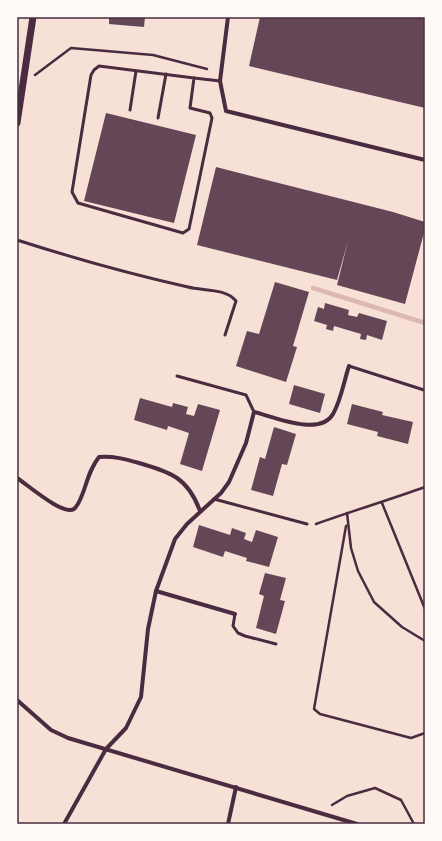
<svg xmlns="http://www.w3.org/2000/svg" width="442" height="841" font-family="Roboto,sans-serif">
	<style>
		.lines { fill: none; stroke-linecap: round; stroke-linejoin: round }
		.stream { stroke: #dcb8b0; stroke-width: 4.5 }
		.building { fill: #644757 }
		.path { stroke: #4a2c40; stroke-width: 2.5 }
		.service { stroke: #4a2c40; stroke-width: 3 }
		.minor { stroke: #4a2c40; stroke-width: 4 }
		.tertiary { stroke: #4a2c40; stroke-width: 7 }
		.neatline { fill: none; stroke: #4a2c40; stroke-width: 1.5 }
	</style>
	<rect width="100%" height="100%" fill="#f7e1d7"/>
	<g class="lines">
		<polyline class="stream" points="313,288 425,323"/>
	</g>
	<g class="building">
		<polygon points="109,17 145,17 144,27 109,24"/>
		<polygon points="260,17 425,17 425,108 249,66"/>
		<polygon points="106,113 196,135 174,223 84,201"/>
		<polygon points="216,167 393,212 425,222 425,229 405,304 337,285 348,241 337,280 197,245"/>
		<polygon points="275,282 309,292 293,346 297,347 286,382 236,366 247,331 259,334"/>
		<polygon points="325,303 349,310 348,315 357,317 359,313 387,321 382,340 367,335 366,340 360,339 361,334 334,326 333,331 326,329 327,325 314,321 318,307 324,309"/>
		<polygon points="294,385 325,394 320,413 289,404"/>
		<polygon points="140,398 172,407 173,403 188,407 186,414 194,416 198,404 220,410 202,471 180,464 189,433 168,426 167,430 134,420"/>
		<polygon points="352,404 383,412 382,415 413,422 408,444 377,436 378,432 347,424"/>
		<polygon points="274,427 296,434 287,465 282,464 273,496 251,490 260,457 265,459"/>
		<polygon points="199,525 230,535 232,528 246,533 244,539 252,542 256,530 278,537 269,567 246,561 247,558 225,551 223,557 193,547"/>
		<polygon points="265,573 286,578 280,600 285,601 276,634 256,628 264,596 259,594"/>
	</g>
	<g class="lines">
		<g class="path">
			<polyline points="35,75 71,48 153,55 207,69"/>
			<polyline points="382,503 425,609"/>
			<polyline points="347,513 351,548 358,571 374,602 402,627 425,641"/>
			<path d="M316,524C352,511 389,500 425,487"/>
			<polyline points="348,525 346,526 314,709 320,714 411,738 425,733"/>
			<polyline points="332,805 347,796 375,788 401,800 414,824"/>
		</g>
		<g class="service">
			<polygon points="99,66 194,78 190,108 210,113 212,118 189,229 183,233 78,203 72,192 91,75 94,70"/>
			<polyline points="194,78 220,81"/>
			<polyline points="130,110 136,71"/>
			<polyline points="158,118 166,74"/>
			<path d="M17,240C73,258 130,274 188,287C203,291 226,288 236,301L225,335"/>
			<polyline points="349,366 424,390"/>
			<polyline points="177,376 246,395 254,412"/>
			<polyline points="214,499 307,524"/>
			<polyline points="235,614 233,626 238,633 245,636 276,644"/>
		</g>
		<g class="minor">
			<polyline points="228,17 220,81 226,111 425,160"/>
			<path d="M17,478C28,485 63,516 74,509C79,505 82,495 84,490C88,478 91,467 99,457C114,456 125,459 139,463C171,472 188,478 200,511"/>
			<polyline points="156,591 235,614"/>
			<polyline points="17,700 51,730 68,738 357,824"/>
			<path d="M64,824L106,749L126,728L141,697L148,629L156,591L175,539L187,524L221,493L229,482L246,443L254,412C274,417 320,437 333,414C341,400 344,381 349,366"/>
			<polyline points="228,824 236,787"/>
		</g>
		<polyline class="tertiary" points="17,123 33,17"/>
	</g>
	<rect width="442" height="841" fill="none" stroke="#fffaf5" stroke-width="36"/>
	<rect x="18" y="18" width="406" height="805" class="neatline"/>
</svg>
